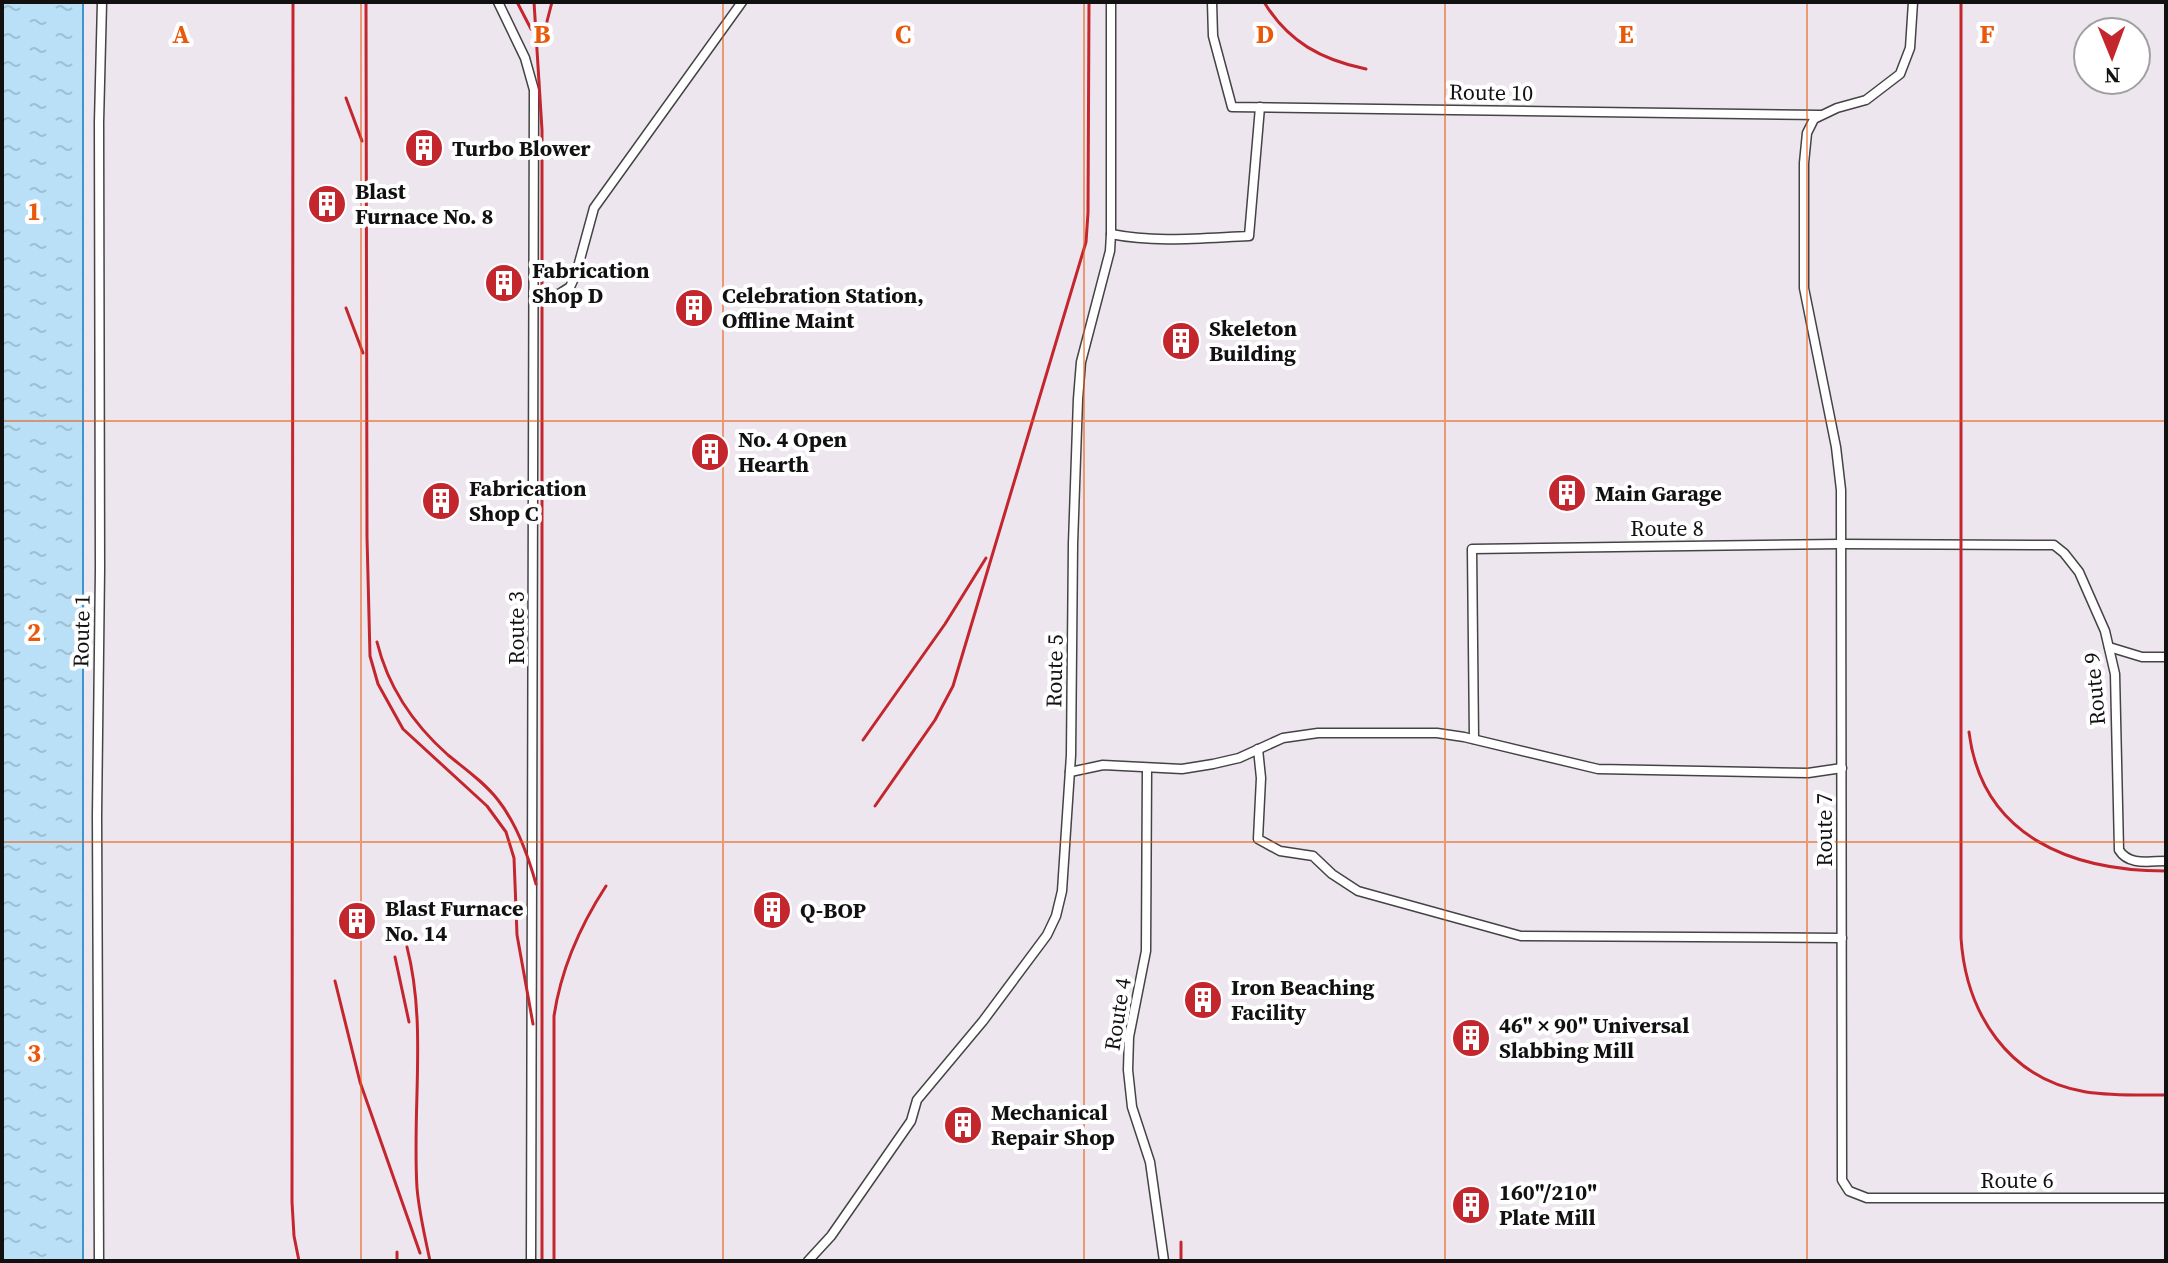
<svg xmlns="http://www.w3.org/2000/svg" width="2168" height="1263" font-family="'Source Serif 4',serif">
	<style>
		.industrial { fill: #eee6ef; fill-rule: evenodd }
		.water { fill: url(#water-ripples); stroke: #3f96cf; stroke-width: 2 }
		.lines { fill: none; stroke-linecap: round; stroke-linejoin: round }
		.street-casing { stroke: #444; stroke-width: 11 }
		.street { stroke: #fff; stroke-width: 8 }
		.rail { stroke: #c4262e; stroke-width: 3 }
		.grid { fill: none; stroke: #e8590c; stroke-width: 2; stroke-opacity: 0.55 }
		.labels { text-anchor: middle; stroke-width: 8; stroke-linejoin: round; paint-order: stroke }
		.street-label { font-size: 22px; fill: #111; stroke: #fff }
		.poi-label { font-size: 22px; font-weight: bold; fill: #111; stroke: #fff; text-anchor: start }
		.grid-label { font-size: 26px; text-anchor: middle; font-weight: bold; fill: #e8590c; stroke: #fff; stroke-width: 8; stroke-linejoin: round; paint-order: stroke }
	</style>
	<defs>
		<pattern id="water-ripples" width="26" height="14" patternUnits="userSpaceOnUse" patternTransform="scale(2)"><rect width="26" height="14" fill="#b9e0f7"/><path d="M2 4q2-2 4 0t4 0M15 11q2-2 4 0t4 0" fill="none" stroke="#9ebfd3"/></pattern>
	</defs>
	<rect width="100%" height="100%" fill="#fffdf5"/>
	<path class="industrial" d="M83,2H2166V1261H83ZM2088,32H2136V80H2088Z"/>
	<rect class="water" x="2" y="2" width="81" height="1259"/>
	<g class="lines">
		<g class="street-casing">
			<g id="street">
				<polyline points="498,2 525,58 534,90 531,1261"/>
				<polyline points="1212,2 1213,36 1232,107 1820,115"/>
				<polyline points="1913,2 1910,48 1900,74 1866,100 1837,108 1814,119 1807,133 1804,163 1804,288 1836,447 1841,490 1842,1180 1849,1191 1867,1198 2166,1198"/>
				<path d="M1111,234C1156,243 1203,238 1249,236L1260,107"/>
				<polyline points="534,296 559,294 570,287 576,274 594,208 742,2"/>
				<polyline points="2109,647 2142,657 2166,657"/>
				<path d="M1474,739L1472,549L1841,544L2054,545L2064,553L2079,572L2105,631L2115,674L2119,850C2129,866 2149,861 2166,861"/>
				<polyline points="1258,749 1261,778 1258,839 1280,851 1313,856 1332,874 1358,891 1521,936 1842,938"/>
				<polyline points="1147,768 1146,951 1129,1037 1128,1070 1132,1107 1150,1162 1164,1261"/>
				<polyline points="1070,772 1103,765 1182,769 1213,764 1239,758 1283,738 1318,733 1437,733 1464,737 1598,769 1808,773 1842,768"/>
				<polyline points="99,1261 97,816 100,569 99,122 102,2"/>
				<polyline points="808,1261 831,1236 911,1121 917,1100 983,1021 1047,935 1056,916 1062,891 1071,755 1073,544 1078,399 1081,362 1110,251 1111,234 1111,2"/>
			</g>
		</g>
		<use href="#street" class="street"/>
		<g class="rail">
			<polyline points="293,2 292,1202 294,1236 299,1261"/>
			<polyline points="366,2 367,537 370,656 378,684 403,729 487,806 506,832 514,858 517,935 533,1024"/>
			<polyline points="517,2 531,29"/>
			<polyline points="534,2 542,130 542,1261"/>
			<path d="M1264,2C1288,42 1322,60 1366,69"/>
			<path d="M1961,2V938C1966,1013 2008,1079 2086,1092C2113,1096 2139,1095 2166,1095"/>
			<polyline points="543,37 552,2"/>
			<polyline points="346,98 362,141"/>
			<polyline points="346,308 363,353"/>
			<path d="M377,642C388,687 413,724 448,755C465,769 484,782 498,800C517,824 528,855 536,884"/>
			<path d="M1969,732C1982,837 2072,871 2166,871"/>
			<polyline points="863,740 945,624 986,558"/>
			<polyline points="875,806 935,720 953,686 1086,242 1088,213 1089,2"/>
			<path d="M407,947C427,1025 412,1107 417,1188C419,1212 425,1237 430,1261"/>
			<polyline points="395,957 409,1022"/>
			<polyline points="335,981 360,1082 420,1253"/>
			<polyline points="397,1261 397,1252"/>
			<path d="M554,1261V1016C561,969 580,926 606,886"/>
			<polyline points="1181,1261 1181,1242"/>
		</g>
	</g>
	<path class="grid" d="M361,2V1261M723,2V1261M1084,2V1261M1445,2V1261M1807,2V1261M2,421H2166M2,842H2166"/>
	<defs>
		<g id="building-disc" transform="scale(2)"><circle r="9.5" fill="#c4262e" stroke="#fff"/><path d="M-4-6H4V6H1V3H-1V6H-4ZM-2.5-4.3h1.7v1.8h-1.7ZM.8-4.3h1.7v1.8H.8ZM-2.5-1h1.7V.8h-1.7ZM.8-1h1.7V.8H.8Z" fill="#fff"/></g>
	</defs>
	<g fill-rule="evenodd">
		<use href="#building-disc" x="424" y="148"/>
		<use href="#building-disc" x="327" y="204"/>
		<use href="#building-disc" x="504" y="283"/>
		<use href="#building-disc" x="694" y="308"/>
		<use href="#building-disc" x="1181" y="341"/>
		<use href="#building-disc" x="710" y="452"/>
		<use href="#building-disc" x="1567" y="493"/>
		<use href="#building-disc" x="441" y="501"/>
		<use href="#building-disc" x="772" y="910"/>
		<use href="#building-disc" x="357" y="921"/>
		<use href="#building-disc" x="1203" y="1000"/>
		<use href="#building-disc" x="1471" y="1038"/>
		<use href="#building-disc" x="963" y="1125"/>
		<use href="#building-disc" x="1471" y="1205"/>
	</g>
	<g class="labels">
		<g class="street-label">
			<text transform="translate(1491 92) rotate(1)" y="8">Route 10</text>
			<text x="1667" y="536">Route 8</text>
			<text transform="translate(516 628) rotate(-90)" y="8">Route 3</text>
			<text transform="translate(81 631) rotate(-89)" y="8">Route 1</text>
			<text transform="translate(1054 671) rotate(-89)" y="8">Route 5</text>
			<text transform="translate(2094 689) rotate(-95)" y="8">Route 9</text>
			<text transform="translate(1824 830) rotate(-90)" y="8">Route 7</text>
			<text transform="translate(1117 1014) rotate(-81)" y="8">Route 4</text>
			<text x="2017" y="1188">Route 6</text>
		</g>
		<g class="poi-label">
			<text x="452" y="156">Turbo Blower</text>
			<text x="355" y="199">Blast<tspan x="355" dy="25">Furnace No. 8</tspan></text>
			<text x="532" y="278">Fabrication<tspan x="532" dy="25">Shop D</tspan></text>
			<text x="722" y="303">Celebration Station,<tspan x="722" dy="25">Offline Maint</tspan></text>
			<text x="1209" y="336">Skeleton<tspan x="1209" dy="25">Building</tspan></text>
			<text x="738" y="447">No. 4 Open<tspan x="738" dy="25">Hearth</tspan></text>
			<text x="469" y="496">Fabrication<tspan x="469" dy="25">Shop C</tspan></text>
			<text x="1595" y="501">Main Garage</text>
			<text x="385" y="916">Blast Furnace<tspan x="385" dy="25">No. 14</tspan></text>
			<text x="800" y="918">Q-BOP</text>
			<text x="1231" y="995">Iron Beaching<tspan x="1231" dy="25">Facility</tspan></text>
			<text x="1499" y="1033">46" × 90" Universal<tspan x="1499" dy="25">Slabbing Mill</tspan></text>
			<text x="991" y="1120">Mechanical<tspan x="991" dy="25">Repair Shop</tspan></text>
			<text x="1499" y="1200">160"/210"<tspan x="1499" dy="25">Plate Mill</tspan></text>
		</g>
	</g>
	<g class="grid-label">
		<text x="181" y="43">A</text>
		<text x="542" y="43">B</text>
		<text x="903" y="43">C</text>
		<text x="1265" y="43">D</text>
		<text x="1626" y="43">E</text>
		<text x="1987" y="43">F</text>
		<text x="34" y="220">1</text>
		<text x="34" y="641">2</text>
		<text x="34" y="1062">3</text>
	</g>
	<rect width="2168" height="1263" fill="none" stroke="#111111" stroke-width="8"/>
	<g transform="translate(2112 56) rotate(179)"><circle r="38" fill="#ffffff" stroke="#a0a0a0" stroke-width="2"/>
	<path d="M0-6L14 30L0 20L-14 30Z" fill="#c4262e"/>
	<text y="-12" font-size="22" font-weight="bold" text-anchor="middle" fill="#111111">N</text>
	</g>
</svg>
